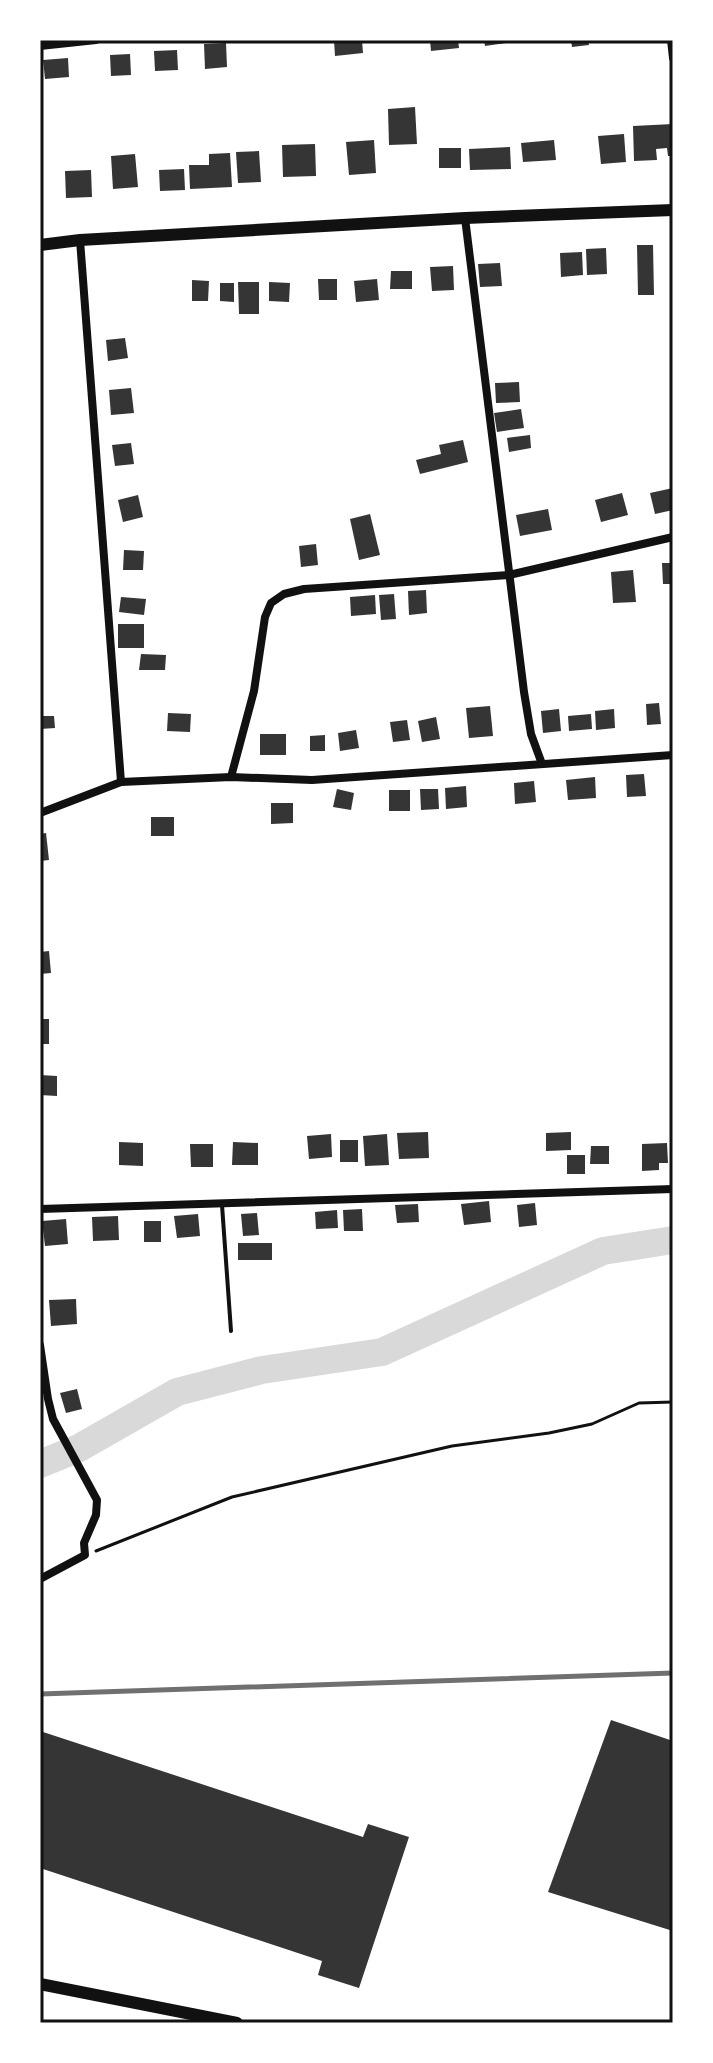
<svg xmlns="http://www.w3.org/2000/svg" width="713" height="2063" font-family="'Golos Text',sans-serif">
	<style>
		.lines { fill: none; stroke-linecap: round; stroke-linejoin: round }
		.river { stroke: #d9d9d9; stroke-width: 28 }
		.building { fill: #353535 }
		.path { stroke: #111; stroke-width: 3 }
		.service { stroke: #111; stroke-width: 4 }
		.minor { stroke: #111; stroke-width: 8 }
		.secondary { stroke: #111; stroke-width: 12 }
		.rail { stroke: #707070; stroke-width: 5 }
		.neatline { fill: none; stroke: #111; stroke-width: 3 }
	</style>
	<rect width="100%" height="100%" fill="#fff"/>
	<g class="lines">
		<polyline class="river" points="40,1464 79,1448 177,1392 262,1370 382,1352 603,1251 673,1240"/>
	</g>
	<g class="building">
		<polygon points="334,40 362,40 363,53 335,56"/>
		<polygon points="430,40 458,40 459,48 431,51"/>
		<polygon points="484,40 506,40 506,43 485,46"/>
		<polygon points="571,40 588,40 589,45 572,47"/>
		<polygon points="226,43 227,67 205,69 204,44"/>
		<polygon points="177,50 178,70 155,71 154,51"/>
		<polygon points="130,54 131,75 111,76 110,55"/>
		<polygon points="68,58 69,77 45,79 43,60"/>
		<polygon points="415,107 417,144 389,145 388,109"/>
		<polygon points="673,124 673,156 668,156 667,148 656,149 657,160 634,161 633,126"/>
		<polygon points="624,134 626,162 601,164 598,136"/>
		<polygon points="374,140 376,173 349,175 346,142"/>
		<polygon points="554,140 556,160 523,162 521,143"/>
		<polygon points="315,144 316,176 283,177 282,145"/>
		<polygon points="510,147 511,169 470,170 469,149"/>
		<rect x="439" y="148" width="22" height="20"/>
		<polygon points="259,151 261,182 238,183 236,152"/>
		<polygon points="230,153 232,187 190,189 189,165 209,165 209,154"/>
		<polygon points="135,154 138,187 113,189 111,156"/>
		<polygon points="184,169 185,190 160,191 159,170"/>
		<polygon points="91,170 92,197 66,198 65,171"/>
		<polygon points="637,245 653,245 654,295 638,295"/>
		<polygon points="606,248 607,274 587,275 586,249"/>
		<polygon points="582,252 583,275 561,277 560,253"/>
		<polygon points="500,263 502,286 480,287 478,264"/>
		<polygon points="453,266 454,290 432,291 430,267"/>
		<polygon points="391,271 412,271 412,289 390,289"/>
		<polygon points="318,279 337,279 337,300 319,300"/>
		<polygon points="377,279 379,300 356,302 354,281"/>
		<polygon points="192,280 209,281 208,301 192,301"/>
		<polygon points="238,282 259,282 259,314 239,314"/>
		<polygon points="269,282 290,283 289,302 269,301"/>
		<polygon points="220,283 234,283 234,302 220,301"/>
		<polygon points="125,338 128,358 108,361 106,340"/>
		<polygon points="519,382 520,402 496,403 495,383"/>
		<polygon points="131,388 134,413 111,415 109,390"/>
		<polygon points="521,409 524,428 497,432 494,413"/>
		<polygon points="530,435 531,448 509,452 507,438"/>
		<polygon points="463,440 468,462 420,474 416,460 441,454 439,445"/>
		<polygon points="131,443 134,464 115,466 112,445"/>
		<polygon points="673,488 673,510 655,514 650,493"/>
		<polygon points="622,493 628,515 601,522 595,500"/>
		<polygon points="138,495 143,517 123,522 118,500"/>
		<polygon points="548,509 552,530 520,536 516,515"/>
		<polygon points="370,514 380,555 359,560 350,519"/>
		<polygon points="316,544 318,565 301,567 299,546"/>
		<polygon points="124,550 144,551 143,570 123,570"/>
		<polygon points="662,563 673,563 673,584 663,584"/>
		<polygon points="633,570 636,602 613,603 611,572"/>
		<polygon points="426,590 427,613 409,615 408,591"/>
		<polygon points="394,594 396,619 381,620 379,595"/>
		<polygon points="375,595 376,614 351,616 350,597"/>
		<polygon points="121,597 146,599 144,615 119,612"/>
		<rect x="118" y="624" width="26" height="24"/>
		<polygon points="141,654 166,655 165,670 139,670"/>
		<polygon points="659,703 661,724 647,725 646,704"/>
		<polygon points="490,706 493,736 469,738 466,708"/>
		<polygon points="559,709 561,731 543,733 541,711"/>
		<polygon points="614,709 615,728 596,730 595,711"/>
		<polygon points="168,713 191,714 190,732 167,731"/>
		<polygon points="591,714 592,729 569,731 568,716"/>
		<polygon points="40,716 54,716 55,728 40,729"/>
		<polygon points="436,717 440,739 422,742 418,721"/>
		<polygon points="407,720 410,740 393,742 390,722"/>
		<polygon points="356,730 359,748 340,751 338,733"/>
		<rect x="260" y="734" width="26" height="21"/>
		<polygon points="325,735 325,751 310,751 310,736"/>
		<polygon points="644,774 646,796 627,797 626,775"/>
		<polygon points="595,777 596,798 568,800 566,780"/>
		<polygon points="534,781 536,802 515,804 514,783"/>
		<polygon points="466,786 467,807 446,809 445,788"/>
		<polygon points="337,789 354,793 351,810 333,807"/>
		<polygon points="420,789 438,789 439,809 421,810"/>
		<rect x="389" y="790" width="21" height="21"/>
		<polygon points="271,803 293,803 293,823 271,824"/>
		<rect x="151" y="817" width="23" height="19"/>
		<polygon points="46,833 49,860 40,861 40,834"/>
		<polygon points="49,951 51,973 40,974 40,952"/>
		<rect x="40" y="1019" width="9" height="25"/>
		<polygon points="40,1075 57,1076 57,1096 40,1095"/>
		<polygon points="428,1132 429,1158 399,1159 397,1133"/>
		<polygon points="571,1132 571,1150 546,1151 546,1133"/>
		<polygon points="331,1134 332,1157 309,1159 307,1136"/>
		<polygon points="387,1134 389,1165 365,1166 363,1136"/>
		<rect x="340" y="1140" width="18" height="22"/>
		<polygon points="119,1142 143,1143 143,1166 119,1165"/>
		<polygon points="233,1142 258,1143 258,1165 232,1165"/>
		<polygon points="667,1143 668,1163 659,1163 659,1170 642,1171 642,1144"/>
		<polygon points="190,1144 213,1144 213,1167 191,1167"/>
		<polygon points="591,1146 609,1146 609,1164 590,1164"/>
		<rect x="567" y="1155" width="18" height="19"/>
		<polygon points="489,1201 491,1222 464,1225 461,1204"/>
		<polygon points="535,1203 537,1225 519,1227 517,1205"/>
		<polygon points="418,1204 419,1222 397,1223 395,1205"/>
		<polygon points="362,1209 363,1231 344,1231 343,1210"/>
		<polygon points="337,1210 338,1228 316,1229 315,1212"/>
		<polygon points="257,1213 259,1235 243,1236 241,1214"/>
		<polygon points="198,1214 200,1236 177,1238 174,1216"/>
		<polygon points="118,1216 119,1240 93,1241 92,1217"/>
		<polygon points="66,1219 68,1244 45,1246 42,1221"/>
		<rect x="144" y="1221" width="17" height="21"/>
		<rect x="238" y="1243" width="34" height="17"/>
		<polygon points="76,1299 77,1324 51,1326 49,1300"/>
		<polygon points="77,1389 82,1409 66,1413 60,1393"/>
		<polygon points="611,1720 673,1741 673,1931 548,1892"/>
		<polygon points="40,1731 363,1837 368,1824 409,1837 359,1988 318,1975 322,1961 40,1868"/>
	</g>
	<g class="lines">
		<polyline class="path" points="96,1551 232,1497 452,1446 549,1433 592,1424 639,1403 673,1402"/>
		<polyline class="service" points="222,1205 231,1331"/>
		<g class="minor">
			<polyline points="671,40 673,58"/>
			<polyline points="40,46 96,40"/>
			<polyline points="465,218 524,692 531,734 542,764"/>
			<polyline points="80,240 121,782"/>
			<polyline points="231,777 254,691 265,617 271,603 284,594 304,589 509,575 673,537"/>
			<polyline points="40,813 121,782 231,777 312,780 673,755"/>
			<polyline points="40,1209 673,1189"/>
			<polyline points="40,1345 48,1399 53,1419 97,1500 96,1515 84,1543 85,1555 40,1579"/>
		</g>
		<g class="secondary">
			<polyline points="40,245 80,240 465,218 673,210"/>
			<polyline points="40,1984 237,2023"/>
		</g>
		<polyline class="rail" points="40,1694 673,1673"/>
	</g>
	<rect width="713" height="2063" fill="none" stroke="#ffffff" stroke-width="84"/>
	<rect x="42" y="42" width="629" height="1979" class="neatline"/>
</svg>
